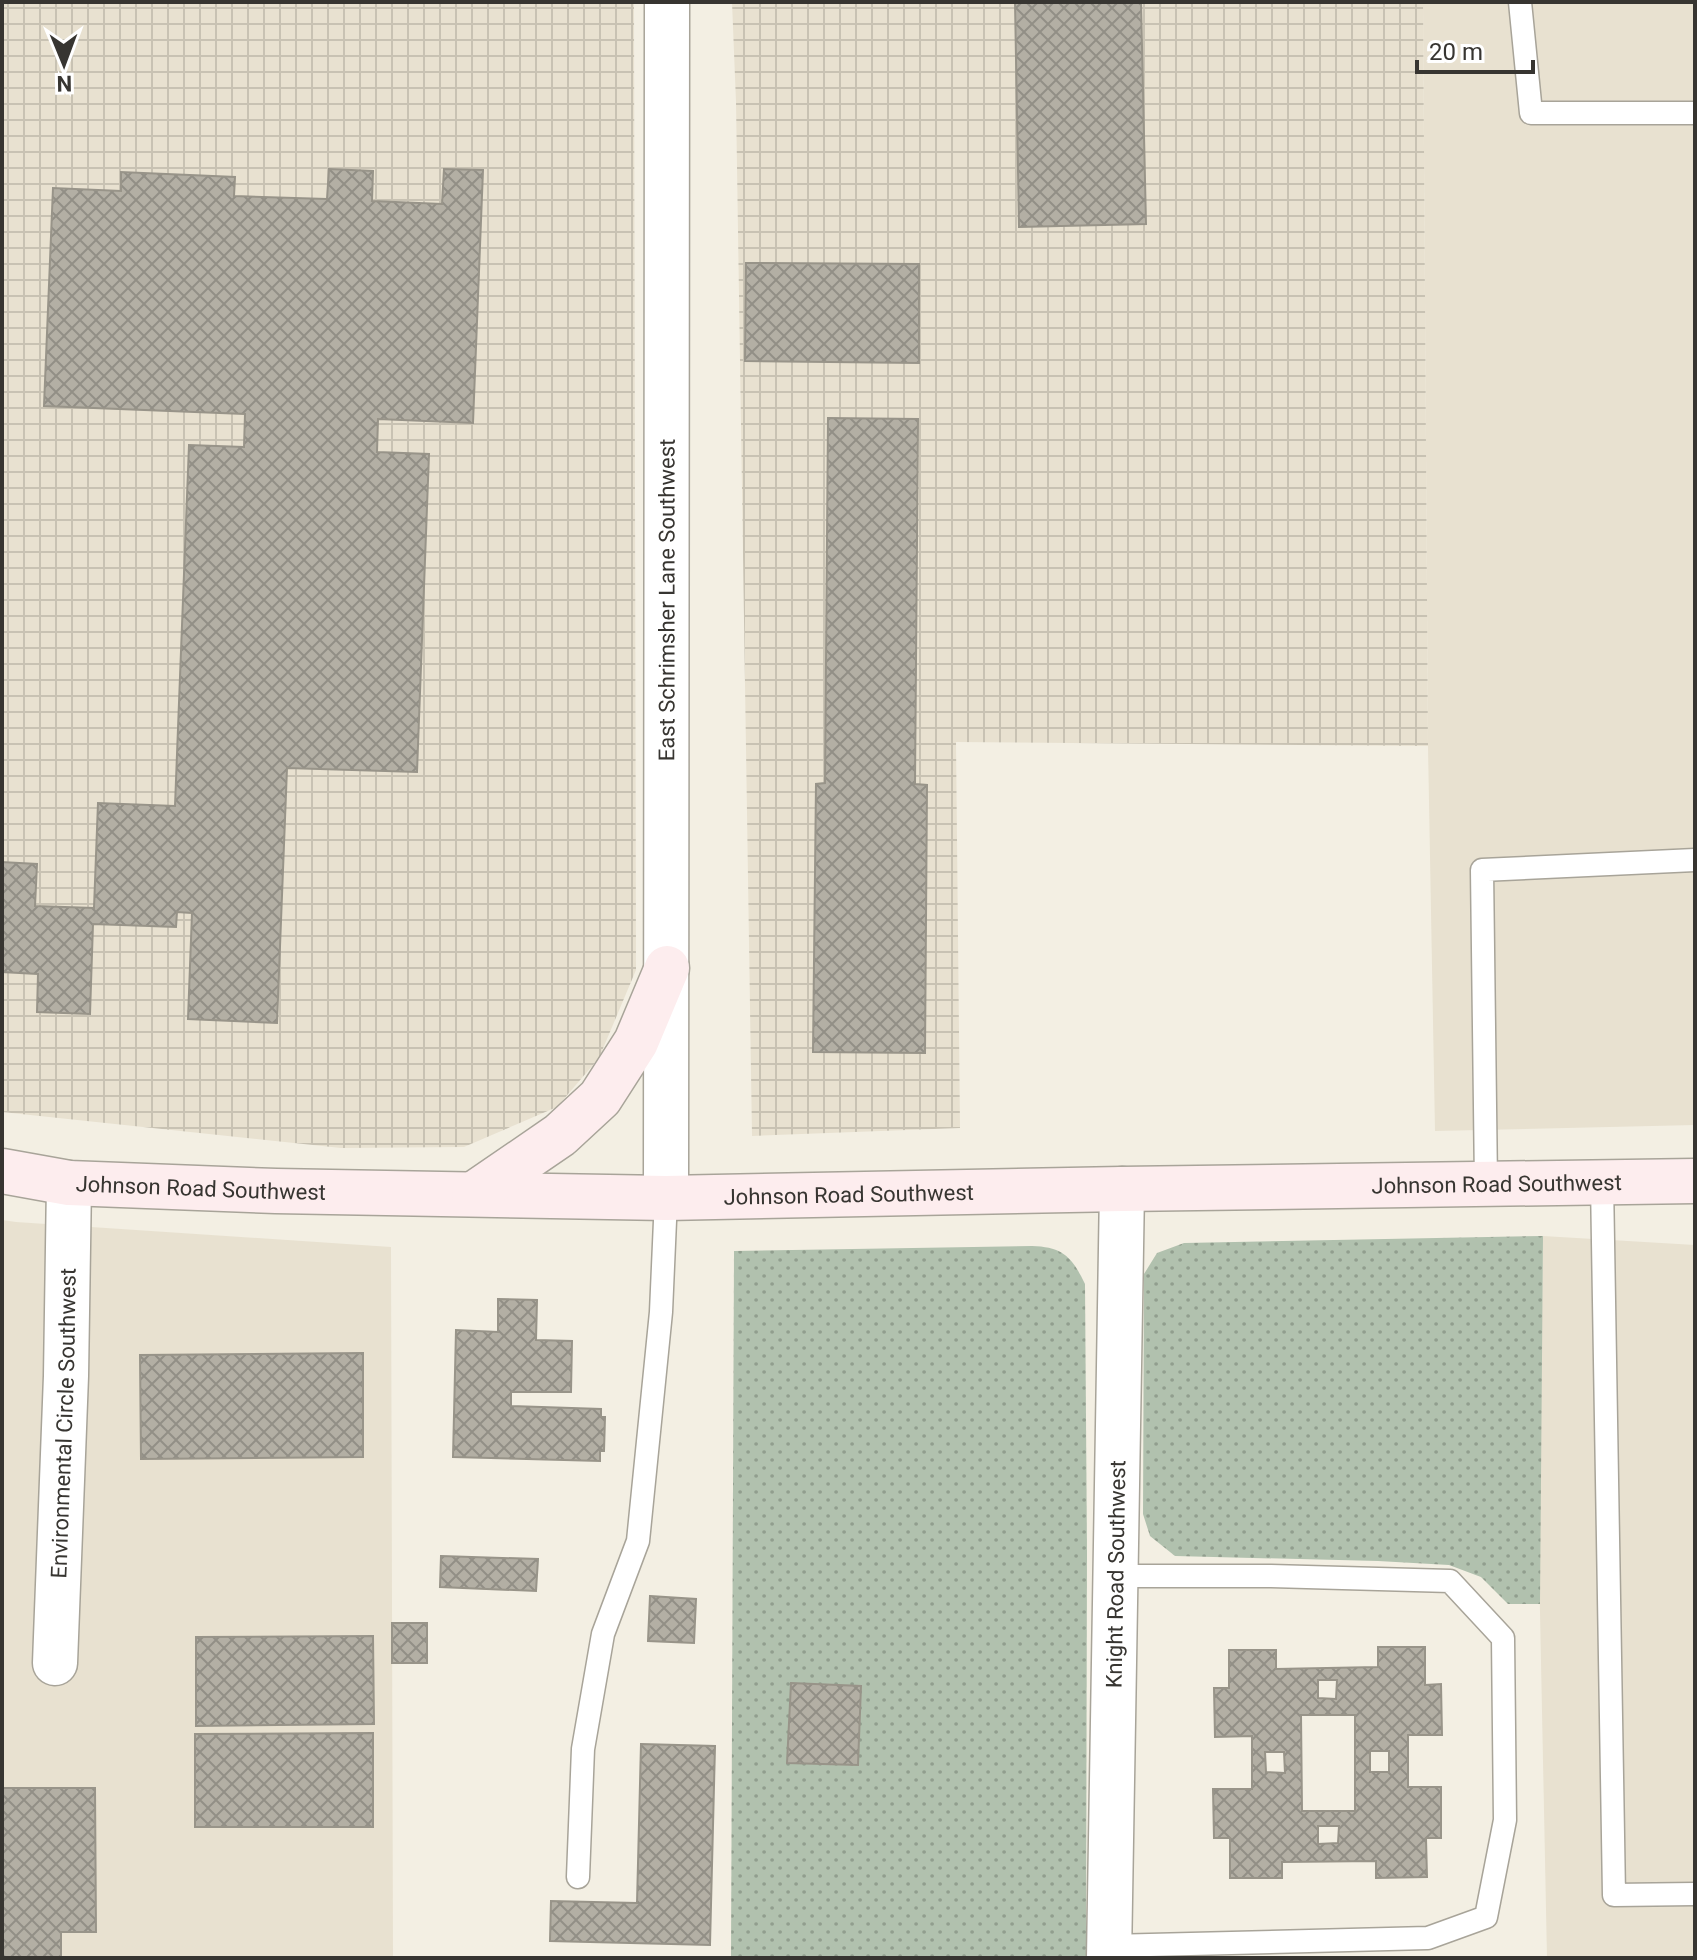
<svg xmlns="http://www.w3.org/2000/svg" width="1697" height="1960" font-family="Roboto,sans-serif">
	<style>
		.built { fill: #e8e1d0 }
		.industrial { fill: url(#industrial-grid) }
		.grass { fill: url(#grass-dots) }
		.building { fill: url(#building-cross-hatch); stroke: #989489; stroke-width: 2; fill-rule: evenodd }
		.lines { fill: none; stroke-linecap: round; stroke-linejoin: round }
		.lane-casing { stroke: #a8a499; stroke-width: 25 }
		.street-casing { stroke: #a8a499; stroke-width: 47 }
		.secondary-casing { stroke: #a8a499; stroke-width: 47 }
		.lane { stroke: #fff; stroke-width: 22 }
		.street { stroke: #fff; stroke-width: 44 }
		.secondary { stroke: #fdedee; stroke-width: 44 }
		.labels { text-anchor: middle; stroke-width: 7; stroke-linejoin: round; paint-order: stroke }
		.street-label { font-size: 22px; fill: #373531; stroke: #fff }
	</style>
	<defs>
		<pattern id="industrial-grid" width="8" height="8" patternUnits="userSpaceOnUse" patternTransform="scale(2)"><rect width="8" height="8" fill="#e8e1d0"/><path d="M0 4h8M4 0v8" fill="none" stroke="#c8c2b3"/></pattern>
		<pattern id="grass-dots" width="8" height="8" patternUnits="userSpaceOnUse" patternTransform="scale(2)"><rect width="8" height="8" fill="#b1c1ae"/><path d="M2 2h.1M6 6h.1" fill="none" stroke="#919e8e" stroke-width="1.8" stroke-linecap="round"/></pattern>
		<pattern id="building-cross-hatch" width="8" height="8" patternUnits="userSpaceOnUse" patternTransform="scale(2)"><rect width="8" height="8" fill="#b3afa4"/><path d="M0 0l8 8M0 8l8-8" fill="none" stroke="#928f86"/></pattern>
	</defs>
	<rect width="100%" height="100%" fill="#f3efe3"/>
	<g class="built">
		<polygon points="1423,2 1695,2 1695,1125 1435,1131 1428,746"/>
		<polygon points="2,1220 16,1222 391,1247 393,1958 2,1958"/>
		<polygon points="1543,1236 1695,1245 1695,1958 1547,1958 1539,1562"/>
	</g>
	<g class="industrial">
		<polygon points="2,2 634,2 636,970 599,1058 557,1107 464,1147 341,1148 2,1112"/>
		<polygon points="732,2 1423,2 1428,746 956,742 960,1128 752,1136 736,102"/>
	</g>
	<g class="grass">
		<polygon points="1543,1236 1540,1604 1508,1604 1481,1577 1449,1565 1378,1561 1175,1556 1150,1536 1143,1514 1144,1274 1157,1253 1184,1243"/>
		<path d="M1032,1246C1063,1247 1072,1257 1085,1284L1087,1551L1086,1958H731L734,1251Z"/>
	</g>
	<g class="building">
		<polygon points="1015,2 1141,2 1146,224 1019,227"/>
		<polygon points="329,169 373,171 372,201 442,204 444,169 483,170 473,423 378,419 377,452 429,454 417,772 287,768 277,1023 188,1019 192,913 177,912 176,927 93,924 90,1014 37,1012 38,974 2,972 2,862 37,864 35,906 94,908 98,803 175,806 189,445 244,447 245,414 44,406 53,188 121,191 121,172 235,177 234,196 327,199"/>
		<polygon points="746,263 919,264 919,363 745,361"/>
		<polygon points="828,418 918,419 915,784 927,785 925,1053 813,1052 816,784 825,783"/>
		<polygon points="498,1299 537,1300 536,1340 572,1341 571,1392 511,1392 511,1406 601,1409 601,1417 605,1417 604,1451 600,1451 600,1461 453,1457 456,1330 498,1332"/>
		<polygon points="363,1353 363,1457 141,1459 140,1355"/>
		<polygon points="441,1556 538,1559 536,1591 440,1587"/>
		<polygon points="650,1596 696,1599 694,1643 648,1641"/>
		<rect x="392" y="1623" width="35" height="40"/>
		<polygon points="373,1636 374,1724 196,1726 196,1637"/>
		<path d="M1378,1647H1425V1685L1441,1684L1442,1735H1408V1787H1441V1838H1426L1427,1877L1376,1878V1861L1282,1862V1878H1230V1838H1214L1213,1789H1252V1736L1215,1737L1214,1688H1229V1650H1276V1669L1378,1667ZM1318,1680H1337L1336,1699L1318,1698ZM1301,1715H1355V1811H1302ZM1370,1751H1389V1772H1370ZM1265,1752H1284L1285,1773L1266,1772ZM1318,1826H1339L1338,1843L1318,1844Z"/>
		<polygon points="791,1683 861,1686 858,1765 787,1763"/>
		<polygon points="373,1733 373,1827 195,1827 195,1734"/>
		<polygon points="641,1744 715,1746 710,1945 550,1941 551,1901 637,1903"/>
		<polygon points="2,1788 95,1788 96,1932 61,1932 61,1958 2,1958"/>
	</g>
	<g class="lines">
		<g class="lane-casing">
			<g id="lane">
				<polyline points="1520,2 1531,113 1695,113"/>
				<polyline points="1602,1182 1614,1895 1695,1894"/>
				<polyline points="1486,1184 1482,870 1695,860"/>
				<polyline points="578,1877 583,1749 603,1634 638,1541 661,1312 666,1198"/>
				<polyline points="1109,1946 1428,1938 1486,1917 1505,1820 1503,1638 1450,1581 1271,1576 1115,1576"/>
			</g>
		</g>
		<g class="street-casing">
			<g id="street">
				<path id="s1" d="M666,1198L667,2"/>
				<path id="s2" d="M55,1663L66,1376L69,1183"/>
				<path id="s3" d="M1109,1958L1122,1189"/>
			</g>
		</g>
		<g class="secondary-casing">
			<g id="secondary">
				<path id="s4" d="M2,1171L69,1183L276,1191L666,1198L1122,1189L1695,1181"/>
				<polyline points="474,1194 560,1135 600,1098 636,1042 667,968"/>
			</g>
		</g>
		<use href="#lane" class="lane"/>
		<use href="#street" class="street"/>
		<use href="#secondary" class="secondary"/>
	</g>
	<g class="labels">
		<g class="street-label">
			<text dy="8" stroke="none"><textPath href="#s1" startOffset="598">East Schrimsher Lane Southwest</textPath></text>
			<text dy="8" stroke="none"><textPath href="#s4" startOffset="1496">Johnson Road Southwest</textPath></text>
			<text dy="8" stroke="none"><textPath href="#s4" startOffset="200">Johnson Road Southwest</textPath></text>
			<text dy="8" stroke="none"><textPath href="#s4" startOffset="848">Johnson Road Southwest</textPath></text>
			<text dy="8" stroke="none"><textPath href="#s2" startOffset="240">Environmental Circle Southwest</textPath></text>
			<text dy="8" stroke="none"><textPath href="#s3" startOffset="384">Knight Road Southwest</textPath></text>
		</g>
	</g>
	<rect width="1697" height="1960" fill="none" stroke="#373531" stroke-width="8"/>
	<g transform="translate(64 64) rotate(179)" stroke="#ffffff" stroke-width="6" paint-order="stroke">
	<path d="M0-6L14 30L0 20L-14 30Z" fill="#373531"/>
	<text y="-12" font-size="22" font-weight="bold" text-anchor="middle" fill="#373531">N</text>
	</g>
	<path d="M1417 60v12h116v-12" fill="none" stroke="#373531" stroke-width="4"/>
	<text x="1429" y="60" font-size="24" fill="#373531" stroke="#ffffff" stroke-width="6" paint-order="stroke">20 m</text>
</svg>
